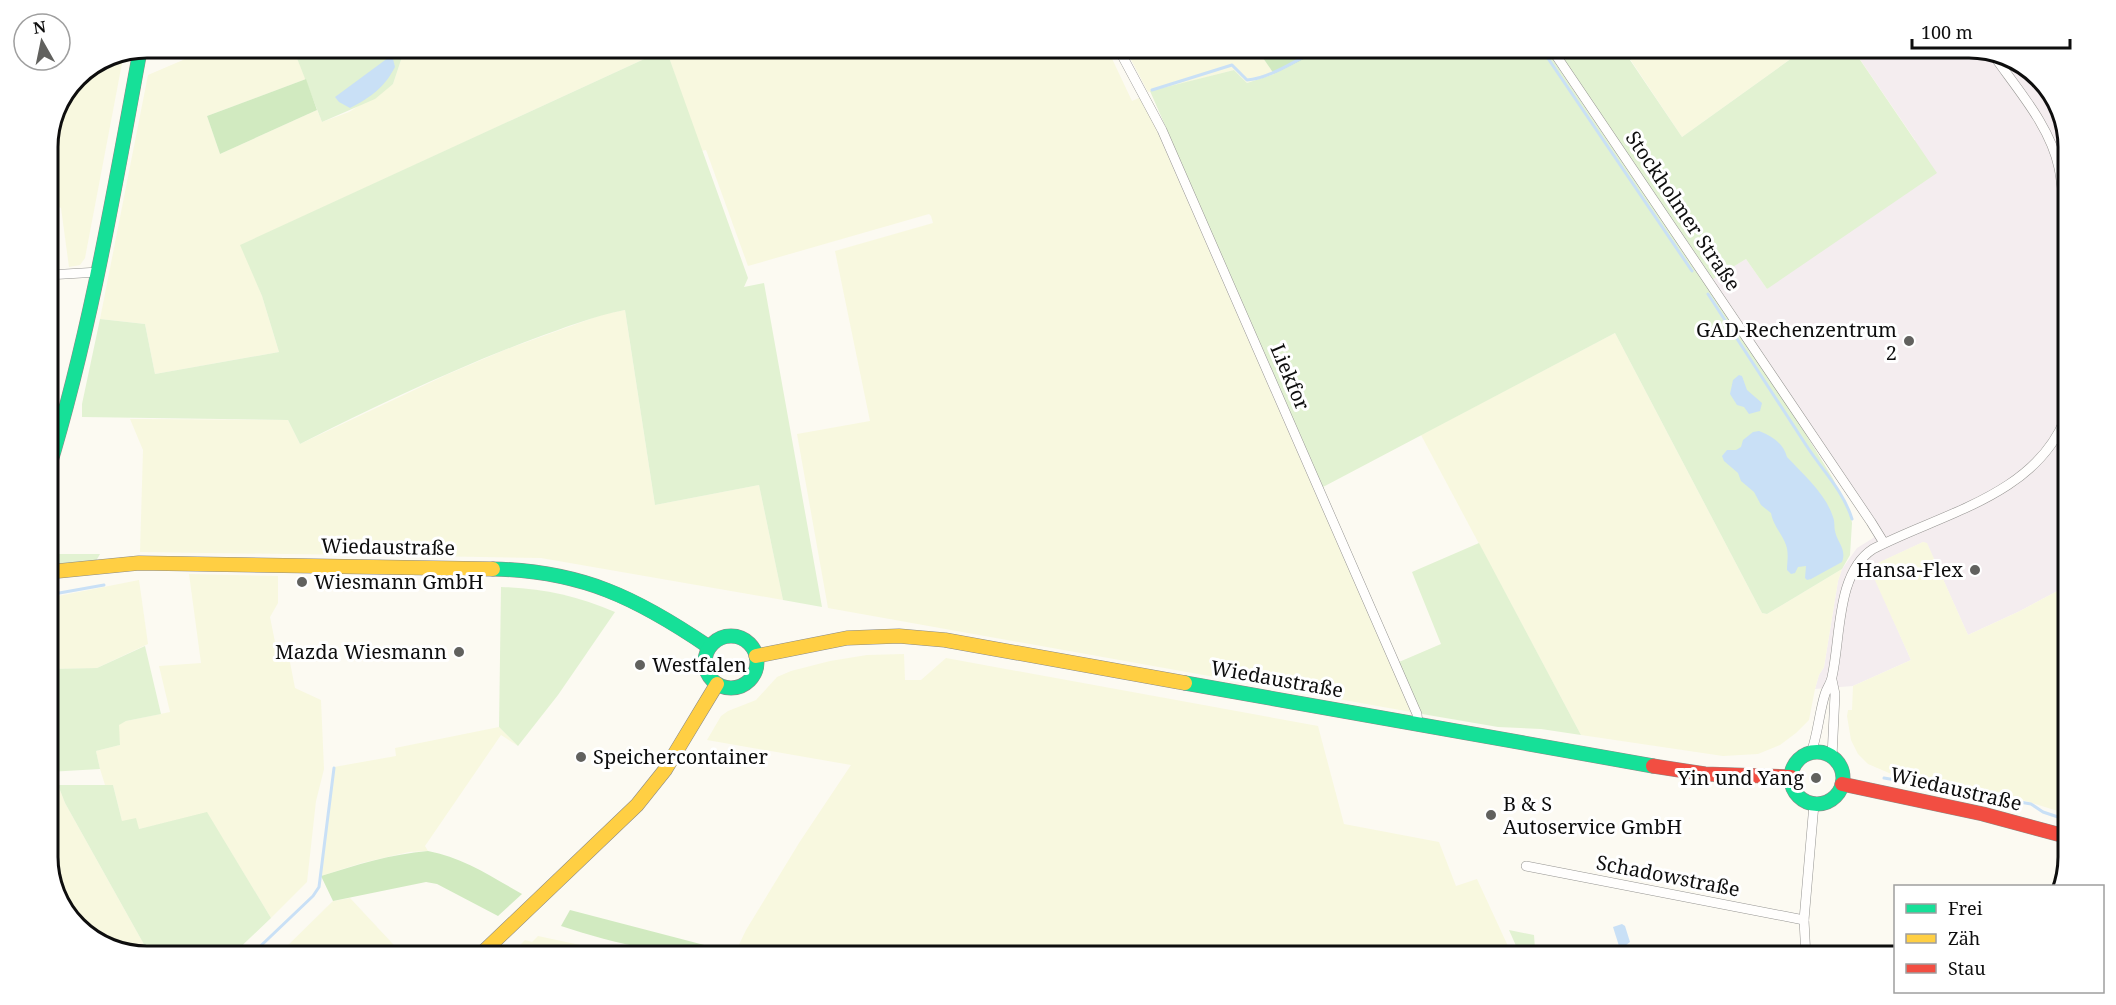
<svg xmlns="http://www.w3.org/2000/svg" width="2116" height="1005" font-family="'Noto Serif',serif">
	<style>
		.industrial { fill: #f4edef }
		.farmland { fill: #f8f8df }
		.green { fill: #e2f2d2 }
		.forest { fill: #d1eac0 }
		.water { fill: #c9e0f6 }
		.lines { fill: none; stroke-linecap: round; stroke-linejoin: round }
		.stream { stroke: #c9e0f6; stroke-width: 3 }
		.street-casing { stroke: #959491; stroke-width: 10 }
		.fast-casing { stroke: #8c8b87; stroke-width: 15 }
		.slow-casing { stroke: #8c8b87; stroke-width: 15 }
		.jam-casing { stroke: #8c8b87; stroke-width: 15 }
		.street { stroke: #fffefd; stroke-width: 9 }
		.fast { stroke: #16e098; stroke-width: 14 }
		.slow { stroke: #ffcf43; stroke-width: 14 }
		.jam { stroke: #f24e42; stroke-width: 14 }
		.poi-dot { fill: #61615e; stroke: #fff; stroke-width: 2 }
		.labels { text-anchor: middle; stroke-width: 6; stroke-linejoin: round; paint-order: stroke }
		.street-label { font-size: 20px; fill: #0e0e0e; stroke: #fff }
		.poi-label { font-size: 20px; fill: #0e0e0e; stroke: #fff; text-anchor: end }
		.rim { fill: none; stroke: #0e0e0e; stroke-width: 3 }
	</style>
	<rect width="100%" height="100%" fill="#fcfaf2"/>
	<polygon class="industrial" points="1874,48 1969,48 2007,56 2026,71 2054,111 2058,113 2068,141 2063,588 2020,611 1968,635 1927,544 1923,542 1870,567 1911,660 1853,686 1815,689 1819,675 1824,667 1838,581 1842,569 1857,548 1883,532 1713,279 1746,259 1767,289 1915,140 1859,58"/>
	<g class="farmland">
		<polygon points="211,48 293,48 306,79 207,116 220,154 317,110 322,122 349,112 393,84 405,48 1107,48 1132,101 1141,97 1147,108 1411,712 828,608 797,434 870,421 835,251 933,223 931,216 929,214 748,266 706,150 701,151 666,49 241,245 262,296 279,352 155,374 145,324 100,319 148,75"/>
		<polygon points="1125,48 1256,48 1274,74 1247,83 1234,70 1148,92"/>
		<polygon points="1645,48 1806,48 1682,137 1630,59"/>
		<polygon points="123,58 85,258 80,265 69,267 61,208 48,199 48,141 77,77"/>
		<polygon points="2026,72 2051,92 2058,113 2054,112"/>
		<polygon points="625,310 655,505 759,485 783,600 541,558 365,555 364,539 346,540 353,555 140,552 143,450 130,419 288,420 300,444 446,375 507,349 604,314"/>
		<polygon points="1615,333 1762,613 1767,614 1842,569 1838,581 1824,667 1819,675 1815,689 1809,720 1796,733 1780,745 1758,754 1723,756 1581,735 1421,435"/>
		<polygon points="1923,542 1927,543 1968,635 2020,611 2063,588 2061,812 2026,801 1903,779 1868,764 1858,754 1851,740 1847,716 1848,710 1852,710 1853,686 1911,660 1869,567"/>
		<polygon points="189,574 278,576 278,603 270,617 278,657 289,657 295,688 321,700 324,769 316,801 307,882 271,918 207,813 139,829 122,821 113,785 105,785 100,769 96,751 120,745 118,725 126,721 170,712 159,666 201,663"/>
		<polygon points="139,580 148,644 97,668 48,669 48,598"/>
		<polygon points="904,654 905,680 921,680 946,658 1318,726 1344,824 1439,842 1456,886 1477,879 1513,957 755,957 735,953 746,930 799,843 851,765 707,740 721,716 728,711 756,700 777,677 791,671 830,661 867,655"/>
		<polygon points="499,727 518,746 501,735 425,846 428,851 409,852 362,863 321,876 334,767 396,756 395,748"/>
		<polygon points="58,785 65,803 151,957 109,949 65,913 48,865 48,786"/>
		<polygon points="350,898 405,957 276,957 333,901"/>
		<polygon points="538,936 594,948 626,957 508,957 525,940 532,942"/>
	</g>
	<g class="green">
		<polygon points="293,48 405,48 393,84 375,99 322,122"/>
		<polygon points="1327,48 1545,48 1797,420 1832,477 1850,512 1852,523 1850,555 1842,569 1767,614 1762,613 1615,333 1323,487 1150,91 1234,70 1247,83 1274,74"/>
		<polygon points="1556,48 1645,48 1630,60 1682,137 1806,48 1852,48 1937,173 1767,289 1746,259 1713,279"/>
		<path d="M666,49L748,278L744,287L764,283L822,607L783,600L759,485L655,505L625,310C593,316 564,328 533,339C453,369 376,406 300,444L288,420L82,417V404L100,319L145,324L155,374L279,352L262,296L240,245Z"/>
		<polygon points="1479,543 1581,735 1541,729 1498,727 1422,714 1399,662 1441,644 1412,572"/>
		<polygon points="48,554 100,554 96,561 53,566 48,565"/>
		<path d="M501,587C541,588 578,596 615,612L558,695L518,746L499,727Z"/>
		<polygon points="145,646 161,714 126,721 119,725 120,745 96,751 100,769 48,772 48,669 97,668"/>
		<polygon points="58,785 113,785 122,821 136,818 139,829 207,812 271,918 230,957 151,957 65,803"/>
		<polygon points="1509,930 1534,935 1535,949 1570,955 1569,957 1521,957"/>
	</g>
	<g class="forest">
		<polygon points="1256,48 1327,48 1274,74"/>
		<polygon points="306,79 317,110 220,154 207,116"/>
		<path d="M428,851C462,857 492,877 522,894L498,916L437,884L426,882L333,901L321,876C356,865 391,854 428,851Z"/>
		<path d="M570,910L735,953L732,957C675,957 615,944 561,926Z"/>
	</g>
	<g class="water">
		<path d="M392,55L395,67C384,88 371,97 350,108L339,102L335,97Z"/>
		<polygon points="1739,375 1742,376 1747,390 1762,403 1760,411 1749,414 1744,407 1737,405 1730,394 1733,380"/>
		<path d="M1759,431C1772,436 1783,443 1787,457C1803,474 1826,494 1833,517C1835,522 1834,526 1835,531C1837,542 1847,549 1842,562L1811,579L1807,580L1805,578L1806,566L1798,567L1795,573L1791,574L1787,570C1787,561 1789,554 1786,545C1782,534 1773,525 1771,513L1761,505L1754,492L1741,481L1738,473L1724,461L1722,456L1727,450H1736L1741,447L1743,440L1753,432Z"/>
		<polygon points="1622,924 1625,926 1630,942 1625,946 1619,946 1613,927"/>
	</g>
	<g class="lines">
		<g class="stream">
			<polyline points="1541,48 1692,271"/>
			<path d="M1152,90L1232,65L1247,80C1269,79 1300,58 1320,48"/>
			<path d="M1708,294C1741,344 1773,395 1806,445C1822,470 1843,490 1852,519"/>
			<polyline points="48,595 104,585"/>
			<polyline points="1884,778 2031,804 2043,812 2061,818"/>
			<polyline points="249,957 313,896 319,887 334,768"/>
		</g>
		<g class="street-casing">
			<g id="street">
				<polyline points="1118,48 1162,130 1417,714 1418,724"/>
				<polyline points="1551,48 1871,522 1884,543"/>
				<path d="M1992,53C2016,88 2050,125 2059,168C2064,192 2064,221 2067,246"/>
				<polyline points="48,275 99,272"/>
				<polyline points="1832,680 1835,694 1832,757"/>
				<path d="M1811,753C1818,734 1819,713 1825,694C1827,688 1831,683 1832,677C1841,637 1836,573 1873,549C1940,514 2034,496 2065,419"/>
				<polyline points="1526,866 1804,920"/>
				<polyline points="1806,957 1804,920 1814,804"/>
			</g>
		</g>
		<g class="fast-casing">
			<g id="fast">
				<path d="M48,471C90,333 114,192 140,51"/>
				<path d="M493,569C582,571 637,598 709,647"/>
				<circle cx="731" cy="662" r="26"/>
				<polyline points="1185,683 1653,766"/>
				<circle cx="1817" cy="778" r="26"/>
			</g>
		</g>
		<g class="slow-casing">
			<g id="slow">
				<polyline points="48,572 139,563 493,569"/>
				<polyline points="756,656 847,638 899,636 945,640 1185,683"/>
				<polyline points="478,957 637,805 665,770 717,684"/>
			</g>
		</g>
		<g class="jam-casing">
			<g id="jam">
				<polyline points="1653,766 1705,774 1791,777"/>
				<polyline points="1842,784 1983,814 2061,835"/>
			</g>
		</g>
		<use href="#street" class="street"/>
		<use href="#fast" class="fast"/>
		<use href="#slow" class="slow"/>
		<use href="#jam" class="jam"/>
	</g>
	<g class="poi-dot">
		<circle cx="1909" cy="341" r="6"/>
		<circle cx="1975" cy="570" r="6"/>
		<circle cx="302" cy="582" r="6"/>
		<circle cx="459" cy="652" r="6"/>
		<circle cx="640" cy="665" r="6"/>
		<circle cx="581" cy="757" r="6"/>
		<circle cx="1816" cy="778" r="6"/>
		<circle cx="1491" cy="815" r="6"/>
	</g>
	<g class="labels">
		<g class="street-label">
			<text transform="translate(1683 211) rotate(56)" y="7">Stockholmer Straße</text>
			<text transform="translate(1290 377) rotate(67)" y="7">Liekfor</text>
			<text transform="translate(388 547) rotate(1)" y="7">Wiedaustraße</text>
			<text transform="translate(1277 679) rotate(10)" y="7">Wiedaustraße</text>
			<text transform="translate(1956 789) rotate(13)" y="7">Wiedaustraße</text>
			<text transform="translate(1668 876) rotate(11)" y="7">Schadowstraße</text>
		</g>
		<g class="poi-label">
			<text x="1897" y="337">GAD-Rechenzentrum<tspan x="1897" dy="23">2</tspan></text>
			<text x="1963" y="577">Hansa-Flex</text>
			<text x="314" y="589" text-anchor="start">Wiesmann GmbH</text>
			<text x="447" y="659">Mazda Wiesmann</text>
			<text x="652" y="672" text-anchor="start">Westfalen</text>
			<text x="593" y="764" text-anchor="start">Speichercontainer</text>
			<text x="1804" y="785">Yin und Yang</text>
			<text x="1503" y="811" text-anchor="start">B &amp; S<tspan x="1503" dy="23">Autoservice GmbH</tspan></text>
		</g>
	</g>
	<path d="M0 0H2116V1005H0ZM147 58H1969A89 89 0 0 1 2058 147V857A89 89 0 0 1 1969 946H147A89 89 0 0 1 58 857V147A89 89 0 0 1 147 58Z" fill="#fff" fill-rule="evenodd"/>
	<path class="rim" d="M147 58H1969A89 89 0 0 1 2058 147V857A89 89 0 0 1 1969 946H147A89 89 0 0 1 58 857V147A89 89 0 0 1 147 58Z"/>
	<rect x="1894" y="885" width="210" height="108" fill="#ffffff" stroke="#9f9f9f" stroke-width="1.5"/>
	<rect x="1906" y="904" width="30" height="9" fill="#16e098" stroke="#9f9f9f" stroke-width="1.5"/>
	<text x="1948" y="915" font-size="18" fill="#0e0e0e">Frei</text>
	<rect x="1906" y="934" width="30" height="9" fill="#ffcf43" stroke="#9f9f9f" stroke-width="1.5"/>
	<text x="1948" y="945" font-size="18" fill="#0e0e0e">Zäh</text>
	<rect x="1906" y="964" width="30" height="9" fill="#f24e42" stroke="#9f9f9f" stroke-width="1.5"/>
	<text x="1948" y="975" font-size="18" fill="#0e0e0e">Stau</text>
	<g transform="translate(42 42) rotate(351)"><circle r="28" fill="#ffffff" stroke="#9f9f9f" stroke-width="1.5"/>
	<path d="M0-4.5L10 22L0 15L-10 22Z" fill="#61615e"/>
	<text y="-9" font-size="16" font-weight="bold" text-anchor="middle" fill="#0e0e0e">N</text>
	</g>
	<path d="M1912 39v9h158v-9" fill="none" stroke="#0e0e0e" stroke-width="3"/>
	<text x="1921" y="39" font-size="18" fill="#0e0e0e" stroke="#ffffff" stroke-width="4.5" paint-order="stroke">100 m</text>
</svg>
